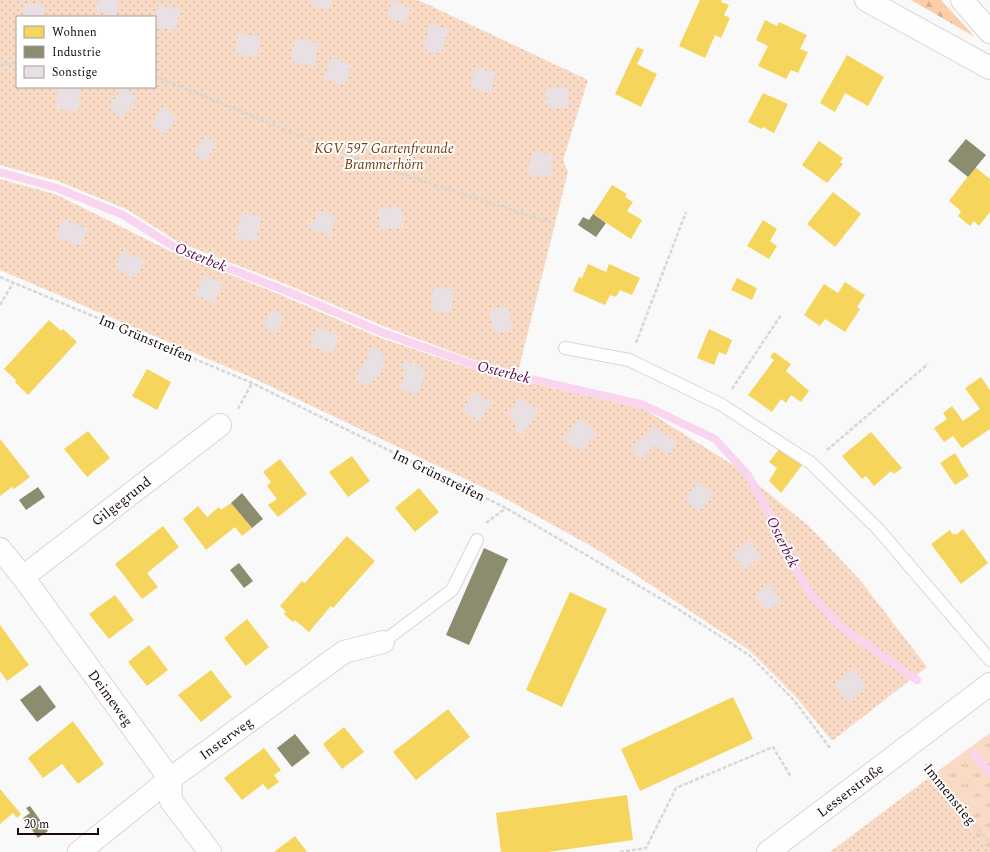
<svg xmlns="http://www.w3.org/2000/svg" width="990" height="852" font-family="Spectral,serif">
	<style>
		.grass { fill: url(#grass-tufts) }
		.forest { fill: url(#forest-firs) }
		.garden { fill: url(#garden-dots); fill-rule: evenodd }
		.homes { fill: #f6d55c }
		.industry { fill: #8c8c6e }
		.lines { fill: none; stroke-linecap: round; stroke-linejoin: round }
		.stream { stroke: #fad5f0; stroke-width: 8 }
		.building { fill: #e8e0e3 }
		.lane-casing { stroke: #dcd4d5; stroke-width: 14 }
		.street-casing { stroke: #dcd4d5; stroke-width: 24 }
		.secondary-casing { stroke: #dcd4d5; stroke-width: 24 }
		.path { stroke: #d8d7d7; stroke-width: 2.5; stroke-dasharray: 4 2; stroke-linecap: butt }
		.lane { stroke: #fefefe; stroke-width: 12 }
		.street { stroke: #fefefe; stroke-width: 22 }
		.secondary { stroke: #fefefe; stroke-width: 22 }
		.labels { text-anchor: middle; stroke-width: 4; stroke-linejoin: round; paint-order: stroke }
		.park-label { font-size: 14px; font-style: italic; fill: #723d0b; stroke: #fff }
		.street-label { font-size: 14px; fill: #190b0c; stroke: #fff }
		.water-label { font-size: 15px; font-style: italic; fill: #530848; stroke: #fff }
	</style>
	<defs>
		<pattern id="grass-tufts" width="24" height="20" patternUnits="userSpaceOnUse"><rect width="24" height="20" fill="#f9dac5"/><path d="M3 7l-1-3M5 7V3M7 7l1-3M15 17l-1-3M17 17v-4M19 17l1-3" fill="none" stroke="#d5baa8"/></pattern>
		<pattern id="forest-firs" width="22" height="20" patternUnits="userSpaceOnUse"><rect width="22" height="20" fill="#fcceaa"/><path d="M5 1l3.5 6h-7zM16 11l3.5 6h-7z" fill="#d7b091"/></pattern>
		<pattern id="garden-dots" width="8" height="8" patternUnits="userSpaceOnUse"><rect width="8" height="8" fill="#f9dac5"/><path d="M2 2h.1M6 6h.1" fill="none" stroke="#d5baa8" stroke-width="1.8" stroke-linecap="round"/></pattern>
	</defs>
	<rect width="100%" height="100%" fill="#f9f9f9"/>
	<polygon class="grass" points="990,733 990,852 927,779"/>
	<polygon class="forest" points="911,0 941,0 975,37"/>
	<g class="garden">
		<path d="M0,0H418L588,80L563,160L568,172L518,372L480,362L383,326L293,287L178,242L128,210L58,181L0,165ZM17,17H155V87H17Z"/>
		<polygon points="0,179 55,194 172,252 274,292 378,337 478,371 644,409 736,467 810,527 860,580 927,667 832,741 796,697 749,650 598,550 499,495 255,379 0,270"/>
		<polygon points="927,779 990,852 830,852"/>
	</g>
	<g class="homes">
		<polygon points="700,0 722,0 721,2 729,5 724,15 730,18 721,38 715,35 705,58 679,46"/>
		<polygon points="765,20 777,26 779,22 807,35 800,49 808,52 798,73 791,70 786,79 758,66 768,46 756,40"/>
		<polygon points="637,47 644,50 637,64 657,74 641,107 615,94"/>
		<polygon points="847,55 884,77 868,106 845,93 835,112 820,103"/>
		<polygon points="763,93 788,104 774,133 763,127 761,129 748,122"/>
		<polygon points="819,141 843,158 840,162 843,164 827,183 802,165"/>
		<polygon points="975,167 990,179 990,212 979,226 974,221 970,226 958,216 961,211 949,201"/>
		<polygon points="612,185 627,194 625,197 633,202 627,211 642,220 631,239 593,214"/>
		<polygon points="833,192 861,214 835,247 807,224"/>
		<polygon points="763,220 777,229 770,241 777,246 769,259 747,246"/>
		<polygon points="588,264 606,272 609,264 640,278 632,295 620,290 616,297 610,295 605,305 573,291 579,277 582,278"/>
		<polygon points="737,278 757,288 752,300 731,290"/>
		<polygon points="845,282 865,295 857,307 860,309 845,332 825,319 820,326 804,315 824,284 838,293"/>
		<polygon points="49,320 61,331 63,329 77,342 28,395 15,382 16,380 4,369"/>
		<polygon points="709,329 732,340 726,355 719,352 714,365 697,358"/>
		<polygon points="774,352 791,364 786,371 809,391 801,402 791,395 786,403 781,399 772,412 748,395 774,360 770,357"/>
		<polygon points="147,369 171,382 157,410 132,396"/>
		<polygon points="981,377 990,390 990,429 962,448 953,436 944,442 934,428 947,419 943,413 952,406 963,421 980,409 965,388"/>
		<polygon points="88,431 110,458 87,477 64,449"/>
		<polygon points="871,432 902,468 894,474 891,471 874,486 866,476 862,479 842,456"/>
		<polygon points="0,439 30,477 14,489 12,487 0,496"/>
		<polygon points="780,448 802,465 781,493 769,481 777,468 769,462"/>
		<polygon points="955,453 969,476 955,485 940,463"/>
		<polygon points="352,456 370,481 348,497 329,472"/>
		<polygon points="280,459 307,494 278,517 268,505 277,499 267,486 271,482 263,472"/>
		<polygon points="419,488 439,512 415,532 395,508"/>
		<polygon points="231,503 252,528 242,536 235,527 206,550 183,519 198,506 207,517 219,507 221,510"/>
		<polygon points="163,526 179,547 147,573 158,587 142,599 115,564"/>
		<polygon points="963,529 988,563 961,584 931,544 950,530 953,535 955,533 956,535"/>
		<polygon points="347,536 375,561 333,608 331,606 309,632 295,620 293,622 284,614 286,612 280,606 302,581 305,583"/>
		<polygon points="570,592 607,609 562,707 526,690"/>
		<polygon points="115,595 134,620 109,639 89,614"/>
		<polygon points="247,619 269,647 246,666 224,638"/>
		<polygon points="0,625 29,665 7,681 0,671"/>
		<polygon points="149,645 168,670 147,686 128,662"/>
		<polygon points="211,670 232,697 201,722 178,695"/>
		<polygon points="733,697 753,739 640,791 621,749"/>
		<polygon points="448,709 470,737 416,780 393,752"/>
		<polygon points="73,721 104,764 78,784 62,764 43,778 28,758"/>
		<polygon points="344,727 364,752 342,769 323,744"/>
		<polygon points="264,748 281,770 274,775 279,782 268,790 263,784 242,800 224,778"/>
		<polygon points="0,789 21,814 17,818 13,813 0,824"/>
		<polygon points="627,795 633,840 548,852 501,852 496,813"/>
		<polygon points="295,836 307,852 274,852"/>
	</g>
	<g class="industry">
		<polygon points="966,139 986,155 968,177 948,161"/>
		<polygon points="593,214 606,223 596,237 578,225 583,217 589,220"/>
		<polygon points="38,487 45,497 26,510 19,500"/>
		<polygon points="242,493 263,519 252,528 231,503"/>
		<polygon points="484,548 508,559 469,645 446,635"/>
		<polygon points="239,563 253,581 244,588 230,570"/>
		<polygon points="40,685 56,707 37,722 20,700"/>
		<polygon points="295,734 310,753 292,767 277,748"/>
		<polygon points="30,806 48,831 38,838 23,818 30,813 26,808"/>
	</g>
	<g class="lines">
		<g class="stream">
			<polyline points="0,172 57,188 123,215 176,248 289,292 381,332 480,367 644,405 715,439 748,475 766,507 786,553 812,596 840,626 917,680"/>
			<polyline points="974,753 990,773"/>
		</g>
	</g>
	<g class="building">
		<polygon points="99,0 120,0 116,17 96,11"/>
		<polygon points="312,0 332,0 328,11 310,4"/>
		<polygon points="392,1 411,8 406,23 387,17"/>
		<polygon points="25,3 44,5 43,17 23,17"/>
		<polygon points="158,5 180,9 176,30 155,27"/>
		<polygon points="430,24 448,29 441,54 423,49"/>
		<polygon points="239,33 261,37 257,58 235,53"/>
		<polygon points="296,38 319,43 314,67 290,61"/>
		<polygon points="331,58 351,65 345,85 324,79"/>
		<polygon points="475,68 495,72 491,93 470,88"/>
		<polygon points="58,87 80,89 78,111 56,109"/>
		<polygon points="124,87 137,98 122,118 108,107"/>
		<polygon points="569,87 569,107 547,108 546,88"/>
		<polygon points="163,107 177,117 165,134 151,124"/>
		<polygon points="206,136 217,144 205,161 194,153"/>
		<polygon points="532,151 554,156 550,178 528,174"/>
		<polygon points="401,206 404,227 381,230 378,209"/>
		<polygon points="318,211 336,216 331,235 308,228 310,221 315,222"/>
		<polygon points="241,213 261,217 256,242 236,238"/>
		<polygon points="62,219 88,229 81,246 56,237"/>
		<polygon points="123,251 144,260 136,278 115,269"/>
		<polygon points="204,275 223,283 214,303 195,295"/>
		<polygon points="435,286 455,291 449,314 429,309"/>
		<polygon points="507,306 513,330 495,334 489,310"/>
		<polygon points="274,309 285,317 275,334 263,326"/>
		<polygon points="316,328 339,335 333,354 310,346"/>
		<polygon points="373,347 385,353 382,359 386,361 376,381 373,379 368,387 355,380"/>
		<polygon points="404,360 424,368 422,373 425,374 417,395 400,388 407,370 401,368"/>
		<polygon points="473,392 491,402 480,421 462,411"/>
		<polygon points="519,397 539,410 523,435 515,430 519,424 507,417"/>
		<polygon points="580,418 597,432 582,452 564,439"/>
		<polygon points="655,427 677,443 668,455 654,446 641,459 631,447"/>
		<polygon points="698,482 714,494 699,512 684,499"/>
		<polygon points="749,540 762,556 745,570 732,555"/>
		<polygon points="769,584 782,600 768,611 755,596"/>
		<polygon points="854,668 867,686 847,702 834,684"/>
	</g>
	<g class="lines">
		<g class="lane-casing">
			<g id="lane">
				<polyline points="565,348 629,360 722,405 811,463 878,529 990,660"/>
				<polyline points="383,642 452,590 477,540"/>
			</g>
		</g>
		<g class="street-casing">
			<g id="street">
				<polyline points="866,0 990,68"/>
				<polyline points="962,0 990,32"/>
				<polyline points="0,549 23,577 170,779 171,801 210,852"/>
				<polyline points="23,577 220,425"/>
				<polyline points="79,852 170,779 344,652 383,642"/>
			</g>
		</g>
		<g class="secondary-casing">
			<polyline id="secondary" points="768,852 990,684"/>
		</g>
		<g class="path">
			<polyline points="0,65 17,63"/>
			<polyline points="155,76 364,162 549,222"/>
			<polyline points="0,277 252,383 506,508 675,607 749,655 793,699 830,748"/>
			<polyline points="0,305 13,283"/>
			<polyline points="636,343 686,212"/>
			<polyline points="732,389 781,315"/>
			<polyline points="238,409 252,383"/>
			<polyline points="827,450 928,364"/>
			<polyline points="486,523 506,508"/>
			<polyline points="925,764 990,843"/>
			<polyline points="620,852 646,848 676,788 773,747 791,777"/>
		</g>
		<use href="#lane" class="lane"/>
		<use href="#street" class="street"/>
		<use href="#secondary" class="secondary"/>
	</g>
	<g class="labels">
		<g class="park-label">
			<text x="384" y="153">KGV 597 Gartenfreunde<tspan x="384" dy="16">Brammerhörn</tspan></text>
		</g>
		<g class="street-label">
			<text transform="translate(146 338) rotate(23)" y="5">Im Grünstreifen</text>
			<text transform="translate(439 475) rotate(26)" y="5">Im Grünstreifen</text>
			<text transform="translate(121 501) rotate(-38)" y="5">Gilgegrund</text>
			<text transform="translate(111 698) rotate(54)" y="5">Deimeweg</text>
			<text transform="translate(226 738) rotate(-36)" y="5">Insterweg</text>
			<text transform="translate(850 790) rotate(-37)" y="5">Lesserstraße</text>
			<text transform="translate(950 794) rotate(51)" y="5">Immenstieg</text>
		</g>
		<g class="water-label">
			<text transform="translate(201 257) rotate(22)" y="5">Osterbek</text>
			<text transform="translate(504 372) rotate(14)" y="5">Osterbek</text>
			<text transform="translate(783 542) rotate(64)" y="5">Osterbek</text>
		</g>
	</g>
	<rect x="16" y="16" width="140" height="72" fill="#ffffff" stroke="#a39d9e"/>
	<rect x="24" y="26" width="20" height="12" fill="#f6d55c" stroke="#a39d9e"/>
	<text x="52" y="36" font-size="12" fill="#190b0c">Wohnen</text>
	<rect x="24" y="46" width="20" height="12" fill="#8c8c6e" stroke="#a39d9e"/>
	<text x="52" y="56" font-size="12" fill="#190b0c">Industrie</text>
	<rect x="24" y="66" width="20" height="12" fill="#e8e0e3" stroke="#a39d9e"/>
	<text x="52" y="76" font-size="12" fill="#190b0c">Sonstige</text>
	<path d="M18 828v6h80v-6" fill="none" stroke="#190b0c" stroke-width="2"/>
	<text x="24" y="828" font-size="12" fill="#190b0c" stroke="#ffffff" stroke-width="3" paint-order="stroke">20 m</text>
</svg>
